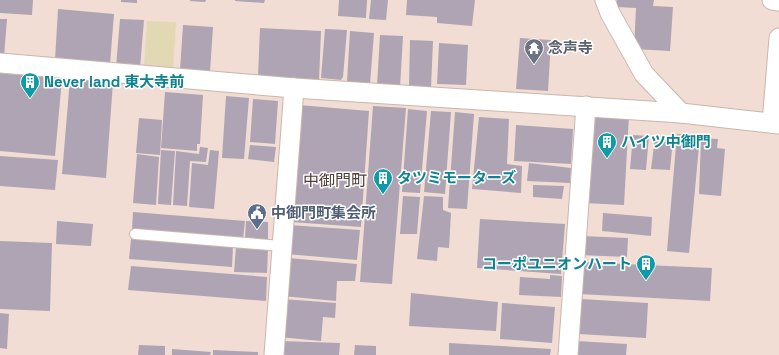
<svg xmlns="http://www.w3.org/2000/svg" width="779" height="355" font-family="'Space Grotesk','Noto Sans JP',sans-serif">
	<style>
		.sand { fill: #e2d8b3 }
		.building { fill: #afa4b3 }
		.lines { fill: none; stroke-linecap: round; stroke-linejoin: round }
		.service-casing { stroke: #cab6ad; stroke-width: 12 }
		.minor-casing { stroke: #cab6ad; stroke-width: 21 }
		.service { stroke: #fff; stroke-width: 10 }
		.minor { stroke: #fff; stroke-width: 19 }
		.labels { text-anchor: middle; stroke-width: 3; stroke-linejoin: round; paint-order: stroke }
		.worship-label { font-size: 15px; font-weight: bold; fill: #5b616d; stroke: #fff; text-anchor: start }
		.culture-label { font-size: 15px; font-weight: bold; fill: #0d838f; stroke: #fff; text-anchor: start }
		.service-label { font-size: 15px; font-weight: bold; fill: #4e5e75; stroke: #fff; text-anchor: start }
		.neighbourhood-label { font-size: 16px; fill: #4c3c34; stroke: #fff }
	</style>
	<rect width="100%" height="100%" fill="#f1ddd3"/>
	<polygon class="sand" points="147,21 176,22 173,69 144,68"/>
	<g class="building">
		<polygon points="0,0 33,0 32,15 0,13"/>
		<polygon points="121,0 137,0 137,3 121,2"/>
		<polygon points="190,0 206,0 205,2 190,1"/>
		<polygon points="235,0 265,0 264,3 235,1"/>
		<polygon points="339,0 367,0 366,18 338,16"/>
		<polygon points="371,0 388,0 386,20 369,19"/>
		<polygon points="407,0 475,0 472,26 437,23 437,17 406,15"/>
		<polygon points="617,0 654,0 653,6 673,7 670,51 634,49 636,8 616,7"/>
		<polygon points="58,9 114,14 110,64 55,60"/>
		<polygon points="0,19 7,19 4,57 0,57"/>
		<polygon points="120,19 144,20 140,68 116,67"/>
		<polygon points="183,25 213,27 210,72 180,70"/>
		<polygon points="260,28 321,31 319,81 258,77"/>
		<polygon points="325,29 347,30 343,77 341,80 321,78"/>
		<polygon points="350,31 374,33 370,84 347,82"/>
		<polygon points="380,35 403,36 400,88 377,86"/>
		<polygon points="520,38 551,40 548,91 516,89"/>
		<polygon points="410,40 433,41 431,88 409,87"/>
		<polygon points="439,43 468,45 466,85 437,84"/>
		<polygon points="0,73 62,79 55,156 0,151"/>
		<polygon points="70,79 113,82 106,178 62,174"/>
		<polygon points="165,92 203,95 200,144 197,144 197,151 161,148"/>
		<polygon points="226,96 249,98 244,159 222,158"/>
		<polygon points="253,99 278,101 275,144 250,142"/>
		<polygon points="299,105 369,111 361,227 291,222"/>
		<polygon points="373,106 406,108 392,284 360,282"/>
		<polygon points="408,109 427,111 420,193 402,192"/>
		<polygon points="431,111 451,112 445,194 424,192"/>
		<polygon points="455,112 474,114 467,209 448,208"/>
		<polygon points="589,113 629,115 624,205 584,203"/>
		<polygon points="479,117 509,119 507,164 522,166 521,193 472,189"/>
		<polygon points="139,118 162,120 160,155 136,153"/>
		<polygon points="516,125 573,129 571,164 514,161"/>
		<polygon points="677,134 700,136 689,253 667,251"/>
		<polygon points="633,135 649,136 646,170 630,169"/>
		<polygon points="655,138 673,139 670,170 651,169"/>
		<polygon points="701,138 718,139 717,148 725,149 721,196 699,194"/>
		<polygon points="250,145 276,147 274,162 248,159"/>
		<polygon points="200,147 208,148 206,162 190,161 187,206 173,205 176,151 199,154"/>
		<polygon points="161,150 175,151 171,205 158,204"/>
		<polygon points="210,150 219,151 214,209 189,207 192,163 208,165"/>
		<polygon points="137,154 159,157 156,205 133,203"/>
		<polygon points="0,156 58,160 55,190 0,186"/>
		<polygon points="529,163 571,168 570,183 527,181"/>
		<polygon points="533,185 564,186 562,199 533,197"/>
		<polygon points="403,196 420,197 417,234 400,234"/>
		<polygon points="424,196 443,197 443,210 451,213 449,248 438,247 437,261 417,259"/>
		<polygon points="133,212 245,221 243,239 132,230"/>
		<polygon points="603,213 652,217 651,236 602,231"/>
		<polygon points="480,219 565,224 561,274 477,268"/>
		<polygon points="57,221 93,224 91,246 56,244"/>
		<polygon points="246,221 268,222 268,240 245,239"/>
		<polygon points="289,225 360,230 357,260 286,254"/>
		<polygon points="581,236 628,238 627,257 580,255"/>
		<polygon points="131,239 233,246 232,267 129,259"/>
		<polygon points="0,241 52,243 50,311 0,309"/>
		<polygon points="236,247 268,250 267,273 234,272"/>
		<polygon points="288,258 357,264 355,281 337,281 336,301 282,296"/>
		<polygon points="581,262 712,268 710,301 579,294"/>
		<polygon points="131,266 267,277 266,301 128,290"/>
		<polygon points="550,275 562,276 561,297 519,295 520,277 550,279"/>
		<polygon points="411,293 498,302 496,331 409,326"/>
		<polygon points="283,299 336,303 335,318 323,317 321,341 279,337"/>
		<polygon points="581,299 648,303 646,338 579,334"/>
		<polygon points="502,303 555,307 552,343 500,339"/>
		<polygon points="0,313 9,314 7,349 0,348"/>
		<polygon points="280,341 340,343 339,355 279,355"/>
		<polygon points="577,341 627,344 626,355 575,355"/>
		<polygon points="449,343 551,349 550,355 449,355"/>
		<polygon points="139,345 165,346 165,355 138,355"/>
		<polygon points="355,345 376,346 376,355 354,355"/>
		<polygon points="172,349 211,352 210,355 172,355"/>
		<polygon points="213,350 258,352 258,355 213,355"/>
	</g>
	<g class="lines">
		<g class="service-casing">
			<polyline id="service" points="135,234 282,246"/>
		</g>
		<g class="minor-casing">
			<g id="minor">
				<polyline points="605,0 610,13 644,74 681,113"/>
				<polyline points="772,0 779,1"/>
				<polyline points="0,63 294,88 681,113 779,124"/>
				<polyline points="772,123 779,38"/>
				<polyline points="274,355 294,88"/>
				<polyline points="568,355 586,106"/>
			</g>
		</g>
		<use href="#service" class="service"/>
		<use href="#minor" class="minor"/>
	</g>
	<defs>
		<g id="temple-pin" transform="scale(1)"><path d="M0 17L-7.5 6A9.5 9.5 0 1 1 7.5 6Z" fill="#6b7280" stroke="#fff"/><path d="M0-6L5-2H3V0L6.5 2.5H4V6H1.5V3h-3V6H-4V2.5H-6.5L-3 0V-2H-5Z" fill="#fff"/></g>
		<g id="building-pin" transform="scale(1)"><path d="M0 17L-7.5 6A9.5 9.5 0 1 1 7.5 6Z" fill="#0f9aa8" stroke="#fff"/><path d="M-4-6H4V6H1V3H-1V6H-4ZM-2.5-4.3h1.7v1.8h-1.7ZM.8-4.3h1.7v1.8H.8ZM-2.5-1h1.7V.8h-1.7ZM.8-1h1.7V.8H.8Z" fill="#fff"/></g>
		<g id="civic-pin" transform="scale(1)"><path d="M0 17L-7.5 6A9.5 9.5 0 1 1 7.5 6Z" fill="#5c6f8a" stroke="#fff"/><path d="M-.6-6.5H3V-4.5H.6V-3L4-1V1h2V6H-6V1h2V-1L-.6-3ZM-1.2 2.5V6h2.4V2.5Z" fill="#fff"/></g>
	</defs>
	<g fill-rule="evenodd">
		<use href="#temple-pin" x="534" y="48"/>
		<use href="#building-pin" x="30" y="82"/>
		<use href="#building-pin" x="607" y="142"/>
		<use href="#building-pin" x="383" y="178"/>
		<use href="#civic-pin" x="257" y="213"/>
		<use href="#building-pin" x="646" y="264"/>
	</g>
	<g class="labels">
		<g class="worship-label">
			<text x="548" y="53">念声寺</text>
		</g>
		<g class="culture-label">
			<text x="44" y="87">Never land 東大寺前</text>
			<text x="621" y="147">ハイツ中御門</text>
			<text x="397" y="183">タツミモーターズ</text>
			<text x="632" y="269" text-anchor="end">コーポユニオンハート</text>
		</g>
		<g class="service-label">
			<text x="271" y="218">中御門町集会所</text>
		</g>
		<g class="neighbourhood-label">
			<text x="335" y="186">中御門町</text>
		</g>
	</g>
</svg>
